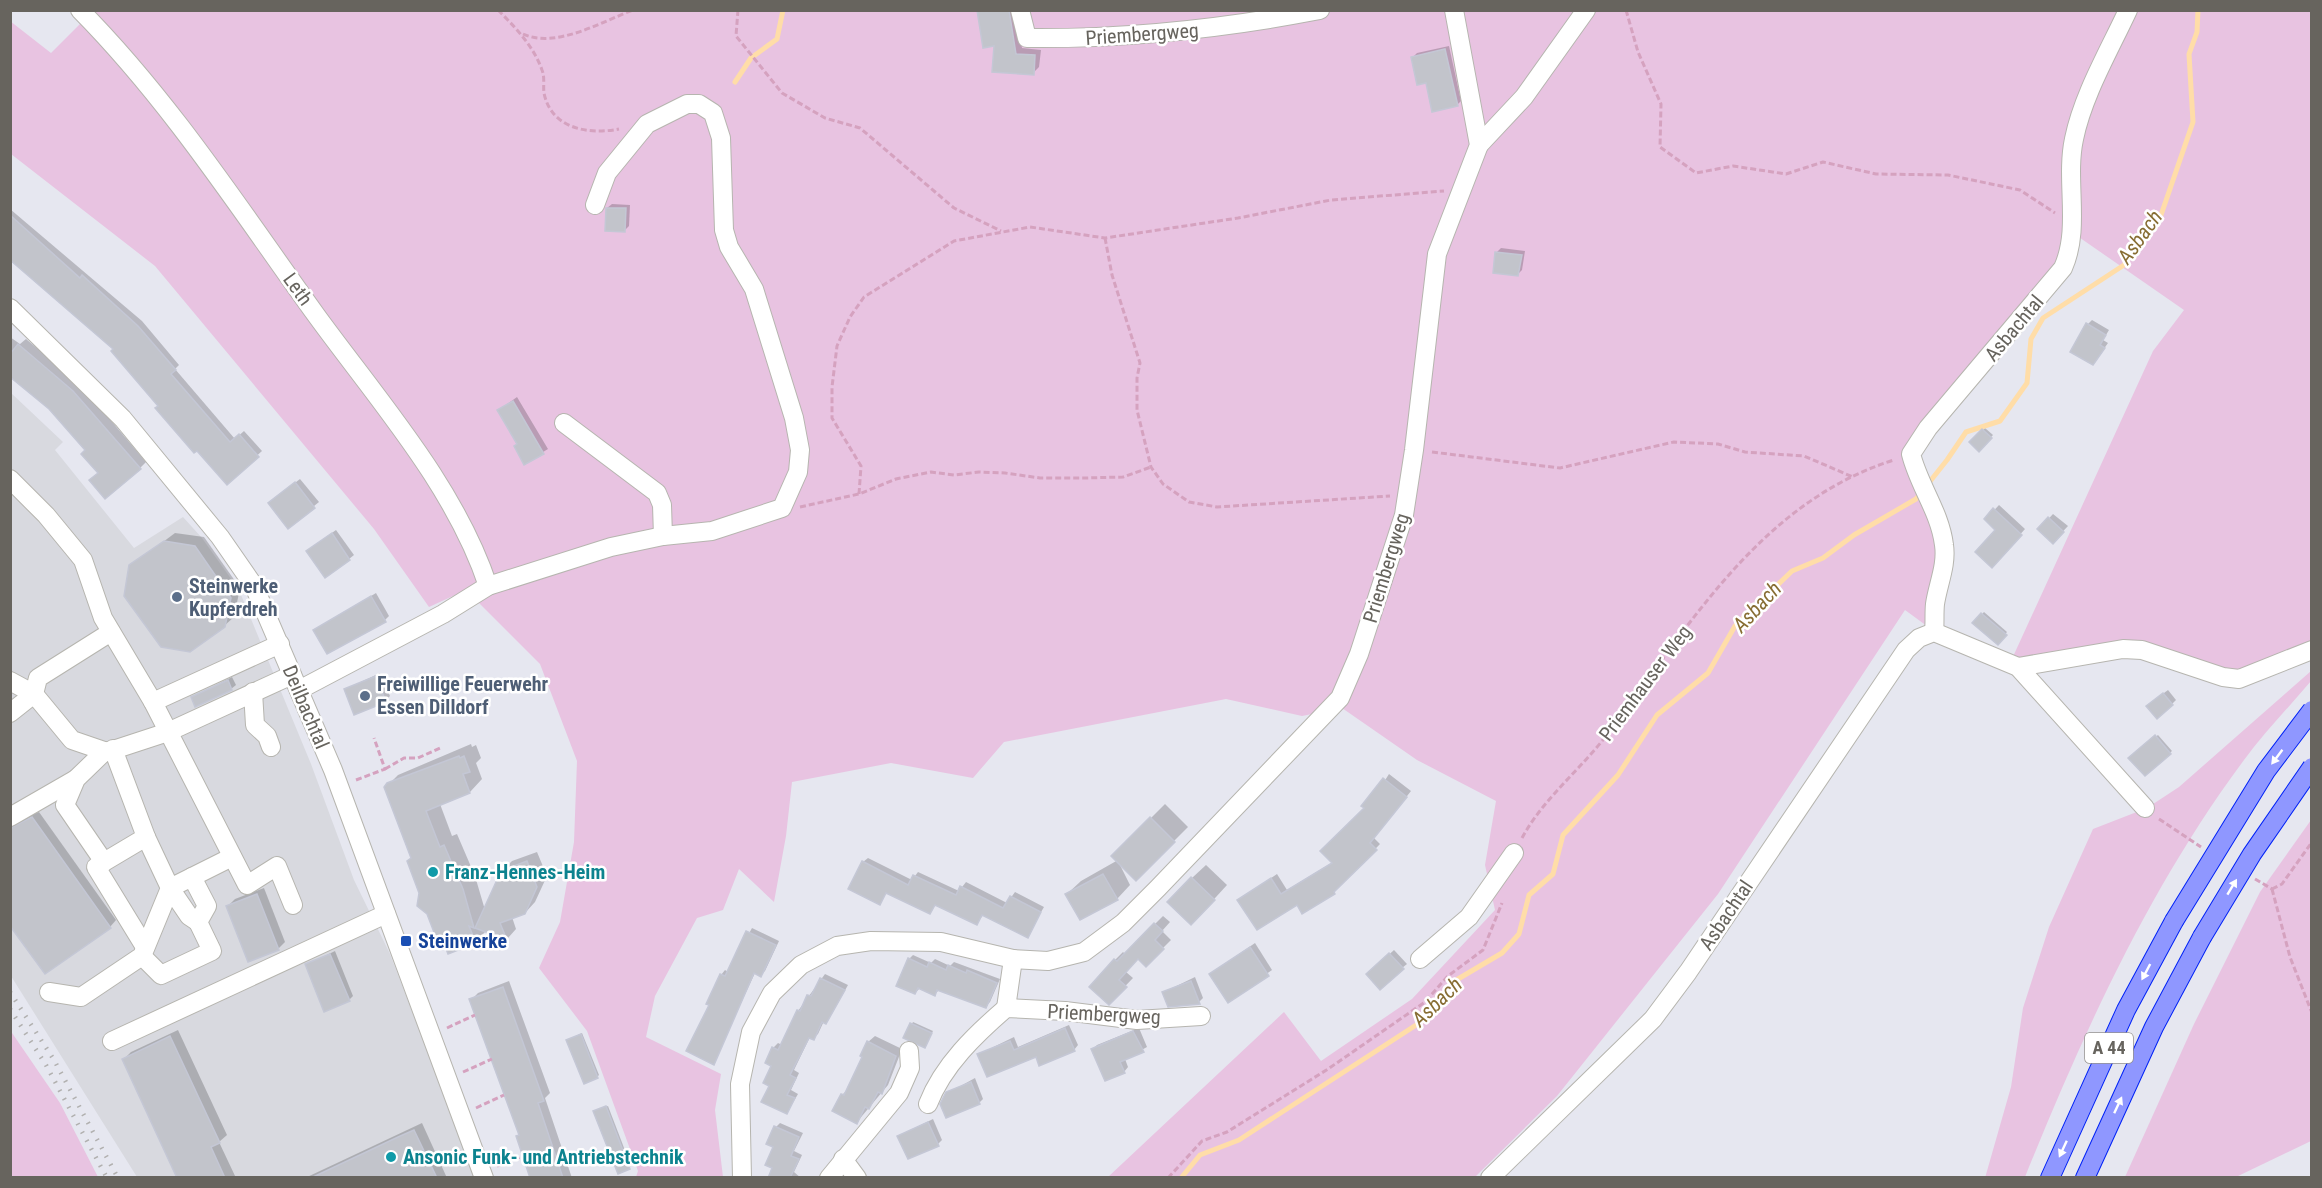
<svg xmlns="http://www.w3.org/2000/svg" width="2322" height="1188" font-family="'Roboto Condensed',sans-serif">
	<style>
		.industrial { fill: #d8d9df }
		.green { fill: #e8c3e1 }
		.shadow { fill: #0003 }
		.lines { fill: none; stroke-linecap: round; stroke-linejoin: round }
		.stream { stroke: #ffdda8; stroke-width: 5 }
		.building { fill: #c2c4cb; stroke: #c4c7d5; stroke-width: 1.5 }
		.minor-casing { stroke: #b6b5af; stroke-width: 20 }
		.highway-casing { stroke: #0022f7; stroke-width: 20 }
		.path { stroke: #d5a2bf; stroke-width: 3; stroke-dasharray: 6 3; stroke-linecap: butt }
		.minor { stroke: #fff; stroke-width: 18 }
		.highway { stroke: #8f97ff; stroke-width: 18 }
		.rail { stroke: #b1b0af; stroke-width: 4.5; stroke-dasharray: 1.5 8; stroke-linecap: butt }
		.highway-bridge-casing { stroke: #0022f7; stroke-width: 20; stroke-linecap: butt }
		.highway-bridge { stroke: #8f97ff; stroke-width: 18 }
		.oneway { fill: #fff }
		.service-dot { fill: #5c6f8a; stroke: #fff; stroke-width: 2 }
		.culture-dot { fill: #0f9aa8; stroke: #fff; stroke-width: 2 }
		.transit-dot { fill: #1a4fb4; stroke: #fff; stroke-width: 2 }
		.labels { text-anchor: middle; stroke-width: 5; stroke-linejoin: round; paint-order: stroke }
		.shield { fill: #fff; stroke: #95928e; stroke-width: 1.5 }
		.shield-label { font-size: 18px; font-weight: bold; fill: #67645e }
		.street-label { font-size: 20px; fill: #67645e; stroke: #fff }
		.service-label { font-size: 20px; font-weight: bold; fill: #4e5e75; stroke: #fff; text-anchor: start }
		.culture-label { font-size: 20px; font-weight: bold; fill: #0d838f; stroke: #fff; text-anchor: start }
		.transit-label { font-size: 20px; font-weight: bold; fill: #164399; stroke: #fff; text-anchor: start }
		.water-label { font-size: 21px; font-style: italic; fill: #876d33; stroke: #fff }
	</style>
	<rect width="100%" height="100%" fill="#e6e7f0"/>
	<polygon class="industrial" points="10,392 63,442 55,450 134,548 183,517 202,538 239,590 311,764 354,880 390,954 476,1177 137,1177 11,976"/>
	<g class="green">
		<polygon points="94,10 2123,11 2081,102 2065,254 1908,452 1938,530 1931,629 1905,610 1718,894 1557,1096 1474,1178 1108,1177 1284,1012 1321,1061 1412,999 1495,910 1485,865 1496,801 1417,760 1342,708 1302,716 1226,699 1004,742 973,778 891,763 792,782 786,836 774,902 739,869 723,910 697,918 655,996 646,1037 721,1074 715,1110 723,1177 636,1177 638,1171 587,1031 539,968 560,922 574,842 577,761 540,664 466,590 429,607 374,529 155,266 11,154 10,21 51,53"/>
		<polygon points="2132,11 2311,11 2311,646 2239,677 2141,648 2011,661 2153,351 2184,310 2073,233 2078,142"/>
		<path d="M2311,671V681C2289,707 2264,733 2244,760C2150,886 2083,1033 2025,1177L1985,1178L2011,1087L2023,1008L2049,927L2093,829L2147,808L2179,787Z"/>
		<polygon points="2311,820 2311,1141 2236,1177 2125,1177 2194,1024 2260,892"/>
		<polygon points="10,1030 60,1103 98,1177 11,1177"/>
	</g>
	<g class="shadow">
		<polygon points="979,10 1016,10 1022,48 1041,50 1039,67 1033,73 996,45"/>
		<polygon points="1449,46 1461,101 1457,105 1427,81 1412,58 1417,53"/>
		<polygon points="612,204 630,205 629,226 625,230 607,208"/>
		<polygon points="10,209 142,321 179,365 175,369 235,439 244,431 262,451 227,483 115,349 10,259"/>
		<polygon points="1501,248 1525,251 1522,270 1518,274 1497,252"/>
		<polygon points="2092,320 2109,330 2103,340 2108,343 2093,364 2088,324"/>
		<polygon points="10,337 20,344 26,339 80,384 146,462 140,468 99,472 87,450 50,407 10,375"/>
		<polygon points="517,397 548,449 525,463 518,444 499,410"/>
		<polygon points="1985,428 1993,435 1979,450 1971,442"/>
		<polygon points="300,479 319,502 288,527 274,499"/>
		<polygon points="1999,505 2025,529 1992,566 1998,530 1986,519"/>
		<polygon points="2053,514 2068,526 2053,542 2039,529"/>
		<polygon points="336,530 354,555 349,559 312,547"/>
		<polygon points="175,533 204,537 240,588 234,617 224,626 131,566"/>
		<polygon points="376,593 389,616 385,620 315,630"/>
		<polygon points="1984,612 2007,632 1998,643 1974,623"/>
		<polygon points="380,673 390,696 385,701 346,689"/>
		<polygon points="232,677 236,685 231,689 193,697"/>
		<polygon points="2168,690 2176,700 2172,704 2152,702"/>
		<polygon points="2158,735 2172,751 2145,774 2130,758"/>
		<polygon points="471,744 472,747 476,745 481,758 476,763 482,779 470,792 440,804 452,836 457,834 475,876 485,910 502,871 512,861 537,852 547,876 535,902 525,913 512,917 516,929 507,939 486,931 475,942 421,893 413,857 386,787 398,775"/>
		<polygon points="1389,774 1411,791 1374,838 1380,844 1334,892 1297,903 1239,900 1277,874 1287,890 1333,862"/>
		<polygon points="1165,804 1188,827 1136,879 1118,861 1130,885 1117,899 1067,894 1081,881 1118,860 1113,856"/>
		<polygon points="39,812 116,920 110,927 10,923 10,824"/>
		<polygon points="868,858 912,880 918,872 959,891 966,882 1007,903 1015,892 1044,907 1027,936 984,914 977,923 936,904 930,912 887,892 879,903 863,862"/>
		<polygon points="1206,865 1227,885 1205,909 1192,878"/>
		<polygon points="264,888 285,942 278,949 228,906 235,899"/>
		<polygon points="1163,916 1170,922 1162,931 1171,940 1146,965 1138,957 1126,972 1133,978 1109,1003 1115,960 1123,952 1125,954"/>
		<polygon points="752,928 779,941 765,971 760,975 755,973 713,1063 711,1004 721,975 725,970 728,972"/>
		<polygon points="1255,943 1272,970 1228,1001 1210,974"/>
		<polygon points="1394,950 1407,964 1402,968 1368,974"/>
		<polygon points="335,951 353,996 349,1000 306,965"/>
		<polygon points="913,955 931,963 935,959 950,966 954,962 1000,979 990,1002 985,1007 939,990 935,994 920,988 915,993 909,959"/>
		<polygon points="825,974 848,985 830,1017 824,1021 818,1034 813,1038 810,1037 794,1070 799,1073 791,1090 798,1094 787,1113 771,1085 773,1065 767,1062 773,1048 778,1043 782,1045 798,1011"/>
		<polygon points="1195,977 1203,998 1199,1002 1164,992"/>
		<polygon points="509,981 550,1093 545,1098 572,1178 532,1178 521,1134 471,1000 478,993"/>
		<polygon points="913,1022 933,1031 926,1044 905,1037"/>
		<polygon points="1069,1025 1078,1045 1074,1050 1036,1055 979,1054 1014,1037 1018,1047"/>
		<polygon points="1139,1028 1147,1047 1125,1059 1128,1067 1124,1072 1093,1049 1097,1045"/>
		<polygon points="178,1030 227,1135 219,1142 236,1178 179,1178 124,1059 131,1052"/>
		<polygon points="582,1033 599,1075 597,1077 568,1040"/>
		<polygon points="875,1036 902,1049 888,1085 857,1122 842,1095 849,1088 864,1056 868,1042"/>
		<polygon points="975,1078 983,1099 979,1103 948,1093"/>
		<polygon points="608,1106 631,1166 619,1172 597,1110"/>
		<polygon points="933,1119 942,1140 938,1144 899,1136"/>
		<polygon points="422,1123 447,1178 305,1178"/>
		<polygon points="780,1123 803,1133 794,1151 802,1155 794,1172 801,1178 770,1178 774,1167 776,1127"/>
	</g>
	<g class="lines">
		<g class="stream">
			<polyline points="735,82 751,58 777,39 783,10"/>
			<polyline points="1181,1178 1200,1155 1239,1140 1427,1018 1458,979 1502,953 1519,934 1529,895 1553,874 1563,835 1618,775 1657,715 1708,673 1735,626 1792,571 1823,558 1854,535 1916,499 1947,460 1966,432 2000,421 2027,383 2031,339 2043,318 2124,265 2144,232 2161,215 2193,122 2189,54 2197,32 2198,10"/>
		</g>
	</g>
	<g class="building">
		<polygon points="977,10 1009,10 1016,54 1035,55 1034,75 992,72 994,46 983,48"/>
		<polygon points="1445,49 1458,106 1432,112 1426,83 1417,85 1411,57"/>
		<polygon points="606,208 626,208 625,232 605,231"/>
		<polygon points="10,215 80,278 82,275 138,326 176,370 171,374 230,442 239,434 259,457 227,485 197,451 194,453 155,408 158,406 111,351 113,349 10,260"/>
		<polygon points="1495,252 1522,255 1518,276 1493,273"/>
		<polygon points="2086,323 2106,335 2100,345 2105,348 2093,365 2070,352"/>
		<polygon points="18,344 73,391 141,469 105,499 89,480 98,473 81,454 85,450 49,409 10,377 10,354"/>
		<polygon points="513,401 544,454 524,465 514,446 517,444 497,410"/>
		<polygon points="1982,429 1992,438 1979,452 1969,442"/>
		<polygon points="295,482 315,508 288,529 268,503"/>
		<polygon points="1993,508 2022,535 1992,568 1975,552 1995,530 1984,519"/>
		<polygon points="2048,517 2064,532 2053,544 2037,529"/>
		<polygon points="332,533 350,560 325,578 306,551"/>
		<polygon points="164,541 195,546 231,598 225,627 190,652 161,647 124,596 129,565"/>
		<polygon points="371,596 386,622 327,654 313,630"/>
		<polygon points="1981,613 2007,635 1998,645 1972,623"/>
		<polygon points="376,676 386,702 354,715 344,689"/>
		<polygon points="228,680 232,690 195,707 191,697"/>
		<polygon points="2163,693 2173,705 2157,719 2146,706"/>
		<polygon points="2155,735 2171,754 2145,776 2128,758"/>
		<polygon points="459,756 460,758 464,756 470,772 463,774 470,793 426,811 440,847 444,845 463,889 474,928 469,926 476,943 448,954 445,946 440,948 427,914 417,906 419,893 407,861 411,858 384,787 387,783"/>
		<polygon points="1383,778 1407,797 1370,843 1377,850 1334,892 1335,894 1302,914 1297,905 1257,930 1237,900 1271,878 1281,894 1332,863 1320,851 1364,808 1361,806"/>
		<polygon points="32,817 111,928 45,974 10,926 10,828"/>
		<polygon points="1150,817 1175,842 1136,881 1111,856"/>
		<polygon points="527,861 537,887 525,914 500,923 507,940 475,928 501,871"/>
		<polygon points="862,861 908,885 913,875 956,895 960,886 1003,908 1010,896 1041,912 1028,938 982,915 977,925 935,905 930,914 886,893 880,905 848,889"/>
		<polygon points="1103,874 1118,900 1080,920 1065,894"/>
		<polygon points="1191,877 1215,900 1191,925 1167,902"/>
		<polygon points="257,894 279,950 248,962 226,906"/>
		<polygon points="1154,923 1163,931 1155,940 1164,949 1146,967 1138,959 1119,980 1127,987 1109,1005 1089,987 1114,959 1117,961"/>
		<polygon points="746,931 776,945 761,977 754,973 714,1065 686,1051 709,1005 706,1004 720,974 725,976"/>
		<polygon points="1250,947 1269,976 1228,1003 1209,974"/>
		<polygon points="1389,953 1404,969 1380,990 1366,974"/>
		<polygon points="330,954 350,1001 324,1012 305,964"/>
		<polygon points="908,958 927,967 929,962 946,970 948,965 966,973 967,970 997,983 986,1008 937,990 935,996 918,988 915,994 896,986"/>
		<polygon points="820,978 845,990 826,1024 822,1022 814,1040 809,1038 790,1075 796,1078 787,1095 795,1098 787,1114 761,1102 769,1086 763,1083 771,1066 765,1063 772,1047 778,1050 797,1010 800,1011 807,995 811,996"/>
		<polygon points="1191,981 1200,1004 1168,1007 1162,992"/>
		<polygon points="503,987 544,1101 538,1103 563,1178 530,1178 516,1136 519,1135 469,999"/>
		<polygon points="910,1023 932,1033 925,1048 903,1038"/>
		<polygon points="1065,1028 1075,1051 1039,1066 1036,1057 987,1077 977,1054 1010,1041 1014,1050"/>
		<polygon points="1133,1031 1144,1052 1120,1062 1125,1073 1105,1081 1091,1049"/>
		<polygon points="581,1034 598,1078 584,1084 566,1040"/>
		<polygon points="170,1036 220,1143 211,1147 225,1178 177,1178 122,1059"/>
		<polygon points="867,1041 896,1056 882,1094 878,1092 869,1109 865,1107 857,1124 832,1111 841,1094 844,1095 862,1057 860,1056"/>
		<polygon points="971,1082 980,1104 946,1118 940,1104 946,1092"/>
		<polygon points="606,1106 630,1169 618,1174 593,1111"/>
		<polygon points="928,1122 939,1146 908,1159 897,1136"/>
		<polygon points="774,1126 799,1137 791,1156 799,1159 790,1178 768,1178 772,1168 765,1165 773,1147 766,1144"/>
		<polygon points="414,1130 437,1178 311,1178 398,1137"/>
	</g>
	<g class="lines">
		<g class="minor-casing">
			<g id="minor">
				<path d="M80,10C171,102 241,211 316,315C377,399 455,486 488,586"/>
				<path d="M1020,10L1027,38C1127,39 1221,29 1320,10"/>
				<polyline points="1479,145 1524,97 1586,10"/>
				<polyline points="10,308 123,419 220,537 254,586 333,770 484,1178"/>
				<polyline points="564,423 657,493 662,505 663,536"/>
				<polyline points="10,479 46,515 83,560 103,618 153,702 247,885 277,866 293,905"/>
				<path d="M1934,632C1935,623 1934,613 1935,604C1938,584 1947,565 1944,545C1940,512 1919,486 1911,454L1928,428L2063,268C2081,228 2065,181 2074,139C2083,95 2109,51 2128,10"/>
				<polyline points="2018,667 2123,649 2142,650 2223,677 2239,679 2312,650"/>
				<polyline points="10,681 34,694 72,740 107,752 168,732 292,675"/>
				<polyline points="299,690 443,614 488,586 611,547 663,536 712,531 782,508 798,472 800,450 794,418 754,289 729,247 724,230 721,138 713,113 699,104 687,104 647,124 607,173 595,205"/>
				<polyline points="253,692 255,725 267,736 271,747"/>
				<polyline points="153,702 280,644"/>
				<polyline points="10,713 34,694 38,678 111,632"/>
				<polyline points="105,751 76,779 65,805 104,862 146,837 113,749"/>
				<polyline points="10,817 76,779"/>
				<polyline points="146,837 170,888 232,857"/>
				<polyline points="104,862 96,867 145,947"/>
				<polyline points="170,888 189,916 198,922"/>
				<polyline points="142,956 161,975 212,951 198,922 207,906 192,877"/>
				<polyline points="1420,959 1469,917 1514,853"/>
				<polyline points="49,992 81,997 142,956 170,888"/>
				<polyline points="1006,1008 1013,959"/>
				<polyline points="112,1041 386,914"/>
				<path d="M928,1104C943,1065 976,1034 1006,1008L1065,1011L1137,1020L1201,1016"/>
				<polyline points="843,1159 857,1178"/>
				<polyline points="742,1178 740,1084 751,1032 772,993 801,965 837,946 871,941 941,942 1013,959 1048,961 1084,952 1123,923 1158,888 1340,698 1359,654 1404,515 1414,450 1437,254 1479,145 1454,10"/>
				<polyline points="829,1178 899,1093 910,1068 909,1051"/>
				<polyline points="1490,1178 1653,1019 1688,972 1906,650 1919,638 1934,632 2018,667 2145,808"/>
			</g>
		</g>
		<g class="highway-casing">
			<g id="highway">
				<polyline points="2050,1178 2126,1010 2174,921"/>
				<polyline points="2085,1178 2154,1027 2202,937"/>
			</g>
		</g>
		<g class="path">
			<path d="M498,10C516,28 534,47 542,70C545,77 543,86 544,93C551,129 589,135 619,129"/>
			<polyline points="738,10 736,36 782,93 825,118 860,128 954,208 1001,231"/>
			<polyline points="1626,10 1638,52 1661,104 1660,147 1696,173 1733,166 1786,174 1823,162 1876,174 1948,175 2020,190 2055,213"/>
			<path d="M523,34C556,49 601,22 633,10"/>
			<polyline points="1105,238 1112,275 1140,363 1137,378 1137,410 1151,467 1163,484 1189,502 1217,507 1390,496"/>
			<polyline points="1432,452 1560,468 1674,442 1718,444 1745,452 1804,456 1853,477"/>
			<polyline points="859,494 861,466 832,418 832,387 837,346 850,317 864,297 954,241 1030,227 1105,238 1238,218 1331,200 1444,191"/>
			<polyline points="800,507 859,494 896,479 931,472 954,475 979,472 1005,473 1040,478 1085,478 1123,477 1151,467"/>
			<polyline points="385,769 404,758 418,758 440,748"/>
			<polyline points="356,780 385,769 374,738"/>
			<polyline points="2159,819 2201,847"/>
			<path d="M1522,838C1543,799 1579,771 1606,736C1686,631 1759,502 1894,460"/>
			<polyline points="2255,879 2272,889"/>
			<polyline points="2272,889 2290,957 2312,1013"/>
			<polyline points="2272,889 2282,884 2312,842"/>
			<polyline points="447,1028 475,1015"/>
			<polyline points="463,1072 492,1059"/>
			<polyline points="476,1108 504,1095"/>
			<polyline points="497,1166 523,1156"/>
			<polyline points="1168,1178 1202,1141 1227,1132 1328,1069 1425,1002 1448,976 1483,950 1502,903"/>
		</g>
		<use href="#minor" class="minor"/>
		<use href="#highway" class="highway"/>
		<g class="rail">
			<polyline points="10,992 54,1060 118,1178"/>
			<polyline points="10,1009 46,1065 107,1178"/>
		</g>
		<g class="highway-bridge-casing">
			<g id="highway-bridge">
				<polyline points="2174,921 2266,771 2312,710"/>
				<polyline points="2202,937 2252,854 2312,767"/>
			</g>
		</g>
		<use href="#highway-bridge" class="highway-bridge"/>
	</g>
	<defs><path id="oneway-solid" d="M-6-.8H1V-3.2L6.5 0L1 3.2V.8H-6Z" transform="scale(1.5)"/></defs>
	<g class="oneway">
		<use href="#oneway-solid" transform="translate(2277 757) rotate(127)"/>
		<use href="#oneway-solid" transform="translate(2232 887) rotate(-59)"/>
		<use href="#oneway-solid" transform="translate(2146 972) rotate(118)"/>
		<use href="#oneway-solid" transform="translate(2118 1105) rotate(-65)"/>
		<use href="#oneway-solid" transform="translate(2063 1149) rotate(115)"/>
	</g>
	<g class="service-dot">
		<circle cx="177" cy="597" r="6"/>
		<circle cx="365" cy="696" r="6"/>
	</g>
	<g class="culture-dot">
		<circle cx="433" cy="872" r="6"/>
		<circle cx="391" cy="1157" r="6"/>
	</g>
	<rect class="transit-dot" x="400" y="935" width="12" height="12" rx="3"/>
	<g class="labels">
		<rect class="shield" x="2085" y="1033" width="48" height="30" rx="4.5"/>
		<g class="shield-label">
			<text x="2109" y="1054">A 44</text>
		</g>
		<g class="street-label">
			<text transform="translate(1142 34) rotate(-4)" y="7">Priembergweg</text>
			<text transform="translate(298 289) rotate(54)" y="7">Leth</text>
			<text transform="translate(2014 328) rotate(-50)" y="7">Asbachtal</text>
			<text transform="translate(1386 568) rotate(-73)" y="7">Priembergweg</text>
			<text transform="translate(1645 683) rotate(-53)" y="7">Priemhauser Weg</text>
			<text transform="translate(306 707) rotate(67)" y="7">Deilbachtal</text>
			<text transform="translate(1726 915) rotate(-56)" y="7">Asbachtal</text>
			<text transform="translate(1104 1014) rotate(3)" y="7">Priembergweg</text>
		</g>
		<g class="service-label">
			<text x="189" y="593">Steinwerke<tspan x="189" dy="23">Kupferdreh</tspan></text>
			<text x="377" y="691">Freiwillige Feuerwehr<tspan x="377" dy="23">Essen Dilldorf</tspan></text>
		</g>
		<g class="culture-label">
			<text x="445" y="879">Franz-Hennes-Heim</text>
			<text x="403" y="1164">Ansonic Funk- und Antriebstechnik</text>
		</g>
		<g class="transit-label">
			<text x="418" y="948">Steinwerke</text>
		</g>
		<g class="water-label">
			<text transform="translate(2140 237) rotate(-54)" y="7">Asbach</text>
			<text transform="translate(1757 607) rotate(-47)" y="7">Asbach</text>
			<text transform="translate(1437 1002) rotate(-44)" y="7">Asbach</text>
		</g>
	</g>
	<rect width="2322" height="1188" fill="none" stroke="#67645e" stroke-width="24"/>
</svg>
